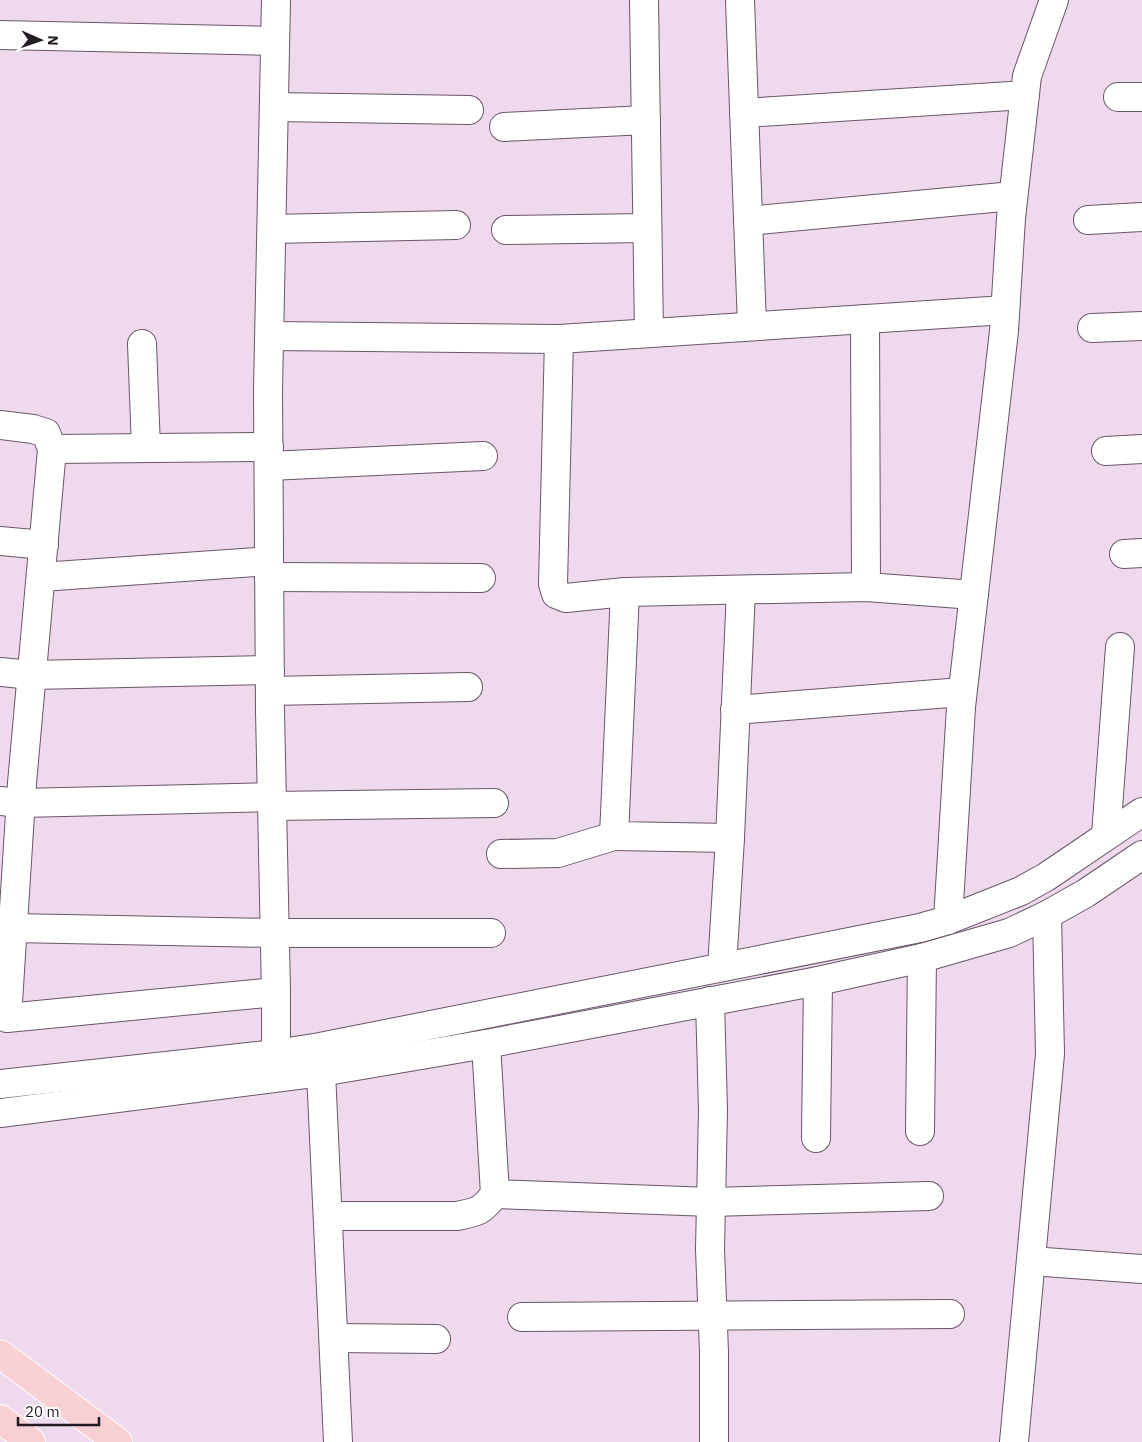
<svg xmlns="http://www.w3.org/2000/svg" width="1142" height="1442" font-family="'IBM Plex Sans',sans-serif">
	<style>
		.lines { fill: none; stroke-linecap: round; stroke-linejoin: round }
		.minor-casing { stroke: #685768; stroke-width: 30 }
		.major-casing { stroke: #fff; stroke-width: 30 }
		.minor { stroke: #fff; stroke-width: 28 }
		.major { stroke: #f8cfd3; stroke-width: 28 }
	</style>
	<rect width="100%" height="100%" fill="#eed9ed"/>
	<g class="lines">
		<g class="minor-casing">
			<g id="minor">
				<polyline points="644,0 649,333"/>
				<polyline points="740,0 752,326"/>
				<polyline points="0,35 275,41"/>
				<polyline points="1118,97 1142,97"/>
				<polyline points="274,107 469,110"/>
				<polyline points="744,113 1025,95"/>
				<polyline points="504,127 646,120"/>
				<polyline points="1088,220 1142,217"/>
				<polyline points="748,221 1013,196"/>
				<polyline points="272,229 456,225"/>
				<polyline points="506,230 647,228"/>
				<polyline points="865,319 866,587"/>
				<polyline points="1092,328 1142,326"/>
				<polyline points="270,336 559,339 553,584 556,594 566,598 625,592 866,587 974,595"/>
				<polyline points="559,339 1005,310"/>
				<polyline points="142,344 146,448"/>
				<polyline points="0,425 33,429 46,433 52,449 22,783 7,1018 276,992"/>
				<polyline points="52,449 269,447"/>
				<polyline points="1106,451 1142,449"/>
				<polyline points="269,466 483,456"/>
				<polyline points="0,541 44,545"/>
				<polyline points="1124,554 1142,553"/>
				<polyline points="41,577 269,561"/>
				<polyline points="269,577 481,578"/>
				<polyline points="625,592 614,836 730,838 722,967"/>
				<polyline points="0,672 32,675 270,670"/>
				<polyline points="270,691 468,687"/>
				<polyline points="735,710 962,692"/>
				<polyline points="0,801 21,803 272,797"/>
				<polyline points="272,806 494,803"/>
				<polyline points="1106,835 1120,647"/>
				<polyline points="730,838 741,590"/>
				<polyline points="501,854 558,853 614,836"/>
				<polyline points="948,920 961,707 1004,331 1011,218 1027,76 1054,0"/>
				<polyline points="13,928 275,933 491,933"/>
				<polyline points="710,1001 713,1110 710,1249 714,1352 714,1442"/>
				<polyline points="486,1044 495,1194 711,1202 929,1196"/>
				<polyline points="276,1054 276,992 270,711 268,390 276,0"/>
				<polyline points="321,1072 338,1442"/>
				<polyline points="0,1084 276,1054 320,1047 920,928 948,920 1021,891 1046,877 1142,812"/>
				<polyline points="0,1113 321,1072 486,1044 818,981 922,958 1009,933 1047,915 1086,893 1142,855"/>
				<polyline points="920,1131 922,958"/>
				<polyline points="816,1138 818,981"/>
				<path d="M328,1216H457C478,1212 482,1211 495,1194"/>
				<polyline points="1031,1261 1142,1269"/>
				<polyline points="522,1317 950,1314"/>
				<polyline points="334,1338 436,1339"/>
				<polyline points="1014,1442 1050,1054 1047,915"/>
			</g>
		</g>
		<g class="major-casing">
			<g id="major">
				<polyline points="0,1354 118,1442"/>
				<polyline points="0,1419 31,1442"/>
			</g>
		</g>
		<use href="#minor" class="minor"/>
		<use href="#major" class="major"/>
	</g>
	<g transform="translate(40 40) rotate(92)" stroke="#ffffff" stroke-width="4" paint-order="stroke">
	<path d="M0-4L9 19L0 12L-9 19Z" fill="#221b22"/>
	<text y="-8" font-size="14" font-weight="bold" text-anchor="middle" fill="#221b22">N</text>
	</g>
	<path d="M18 1417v8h81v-8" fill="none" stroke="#221b22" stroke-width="2.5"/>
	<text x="25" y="1417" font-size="15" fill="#221b22" stroke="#ffffff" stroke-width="4" paint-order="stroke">20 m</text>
</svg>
